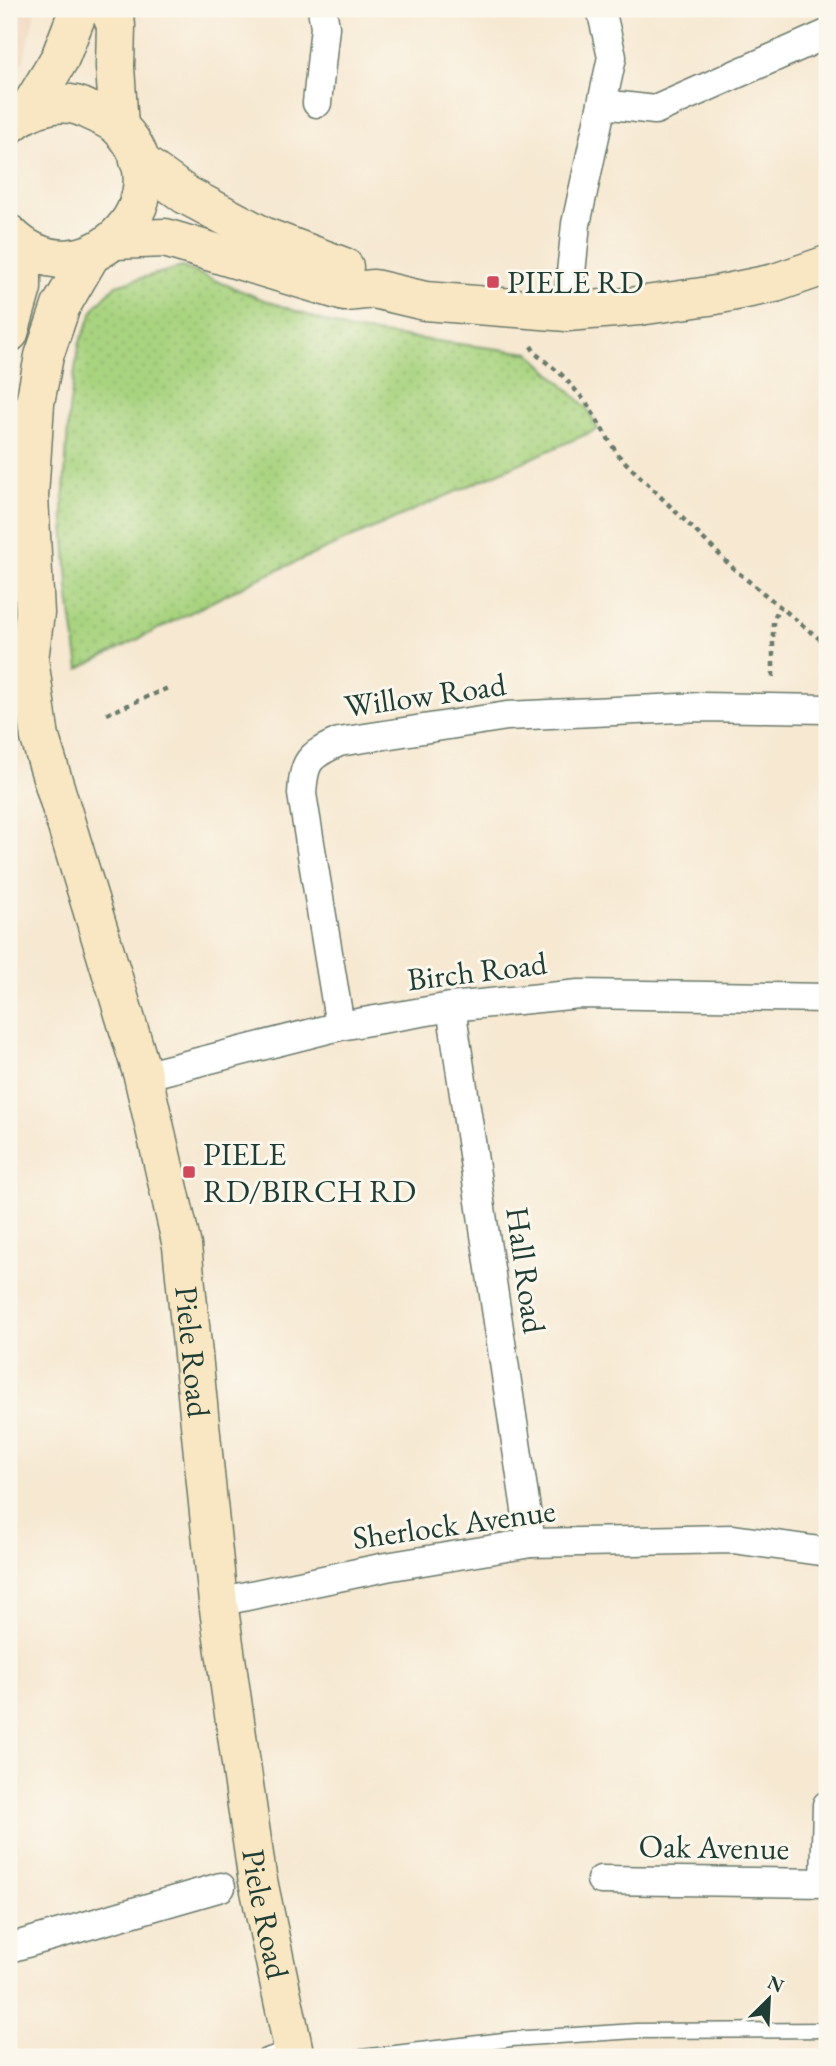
<svg xmlns="http://www.w3.org/2000/svg" width="836" height="2066" font-family="'EB Garamond',serif">
	<style>
		.built { fill: #f0d5bc }
		.grass { fill: url(#grass-dots); stroke: #64885a; stroke-width: 2 }
		.lines { fill: none; stroke-linecap: round; stroke-linejoin: round }
		.lane-casing { stroke: #6a796b; stroke-width: 17 }
		.street-casing { stroke: #6a796b; stroke-width: 31 }
		.secondary-casing { stroke: #6a796b; stroke-width: 41 }
		.path { stroke: #6a796b; stroke-width: 4.5; stroke-dasharray: 5 5; stroke-linecap: butt }
		.lane { stroke: #fff; stroke-width: 14 }
		.street { stroke: #fff; stroke-width: 28 }
		.secondary { stroke: #f9e7c3; stroke-width: 38 }
		.poi-dot { fill: #d1495b; stroke: #fbf7ec; stroke-width: 2.5 }
		.labels { text-anchor: middle; stroke-width: 6; stroke-linejoin: round; paint-order: stroke }
		.poi-label { font-size: 32px; fill: #1f3d34; stroke: #fbf7ec; text-anchor: start }
		.street-label { font-size: 32px; fill: #1f3d34; stroke: #fbf7ec }
	</style>
	<defs>
		<pattern id="grass-dots" width="8" height="8" patternUnits="userSpaceOnUse" patternTransform="scale(1.75)"><rect width="8" height="8" fill="#a8d37f"/><path d="M2 2h.1M6 6h.1" fill="none" stroke="#90b66e" stroke-width="1.8" stroke-linecap="round"/></pattern>
	</defs>
	<rect width="100%" height="100%" fill="#fbf7ec"/>
	<filter id="ink" filterUnits="userSpaceOnUse"><feTurbulence type="fractalNoise" baseFrequency=".0143" numOctaves="2"/><feDisplacementMap in="SourceGraphic" scale="14" xChannelSelector="R" yChannelSelector="G"/><feConvolveMatrix kernelMatrix="1 2 1 2 8 2 1 2 1" color-interpolation-filters="sRGB"/></filter>
	<filter id="wash" filterUnits="userSpaceOnUse"><feTurbulence type="fractalNoise" baseFrequency=".00686" numOctaves="4" result="noise"/><feDisplacementMap in="SourceGraphic" scale="28" xChannelSelector="R" yChannelSelector="G"/><feGaussianBlur stdDeviation="1.57" result="paint"/><feColorMatrix in="noise" values="0 0 0 0 0 0 0 0 0 0 0 0 0 0 0 0 0 1.4 0 .05"/><feComposite in="paint" operator="in"/></filter>
	<g filter="url(#wash)">
		<rect width="100%" height="100%" fill="#f6e8d1"/>
		<polygon class="built" points="9,9 36,9 24,61 9,76"/>
		<polygon class="grass" points="182,267 264,300 350,330 530,353 587,408 598,429 253,581 79,669 69,598 63,507 69,410 79,344 95,307 116,285"/>
	</g>
	<g filter="url(#ink)">
		<g class="lines">
			<g class="lane-casing">
				<g id="lane">
					<polyline points="9,11 9,9"/>
					<polyline points="263,2057 292,2047"/>
					<polyline points="362,2057 512,2039 636,2031 827,2030"/>
				</g>
			</g>
			<g class="street-casing">
				<g id="street">
					<polyline points="317,103 325,27 322,9"/>
					<polyline points="603,104 655,110 827,34"/>
					<polyline points="567,312 576,224 612,57 601,9"/>
					<polyline points="451,1007 531,1543"/>
					<path d="M340,1026L302,794C304,761 308,756 339,742L507,716L701,707L827,709"/>
					<polyline points="143,1076 340,1026 451,1007 579,994 827,998"/>
					<polyline points="218,1602 386,1567 531,1543 733,1539 827,1552"/>
					<polyline points="601,1880 827,1883"/>
					<polyline points="825,1883 827,1805"/>
					<polyline points="9,1948 221,1887"/>
				</g>
			</g>
			<g class="secondary-casing">
				<g id="secondary">
					<polyline points="109,9 116,25 115,67 119,127"/>
					<polyline points="28,111 60,58 79,9"/>
					<path d="M9,125C29,107 63,96 88,110C98,115 113,120 121,129C189,199 82,308 9,234"/>
					<polyline points="139,161 186,195 265,237 344,267"/>
					<polyline points="115,240 165,238 345,292 374,289 425,301 567,312 639,306 716,295 775,283 827,265"/>
					<path id="s1" d="M90,256L61,306L44,356L35,403L29,496L35,613L29,659L40,738L143,1076L182,1246L218,1602L257,1876L295,2057"/>
					<polyline points="9,333 22,288 22,248"/>
				</g>
			</g>
			<g class="path">
				<polyline points="531,346 536,354 561,374 586,402 618,455 735,570 827,645"/>
				<polyline points="773,677 773,622 779,606"/>
				<polyline points="107,714 168,688"/>
			</g>
			<use href="#lane" class="lane"/>
			<use href="#street" class="street"/>
			<use href="#secondary" class="secondary"/>
		</g>
	</g>
	<g class="poi-dot">
		<rect x="486" y="275" width="14" height="14" rx="3.5"/>
		<rect x="182" y="1165" width="14" height="14" rx="3.5"/>
	</g>
	<g class="labels">
		<g class="poi-label">
			<text x="507" y="293">PIELE RD</text>
			<text x="203" y="1165">PIELE<tspan x="203" dy="37">RD/BIRCH RD</tspan></text>
		</g>
		<g class="street-label">
			<text transform="translate(425 695) rotate(-8)" y="11">Willow Road</text>
			<text transform="translate(477 971) rotate(-7)" y="11">Birch Road</text>
			<text transform="translate(526 1270) rotate(82)" y="11">Hall Road</text>
			<text dy="11" stroke="none"><textPath href="#s1" startOffset="1129">Piele Road</textPath></text>
			<text transform="translate(454 1524) rotate(-8)" y="11">Sherlock Avenue</text>
			<text transform="translate(714 1847) rotate(1)" y="11">Oak Avenue</text>
			<text dy="11" stroke="none"><textPath href="#s1" startOffset="1696">Piele Road</textPath></text>
		</g>
	</g>
	<rect width="836" height="2066" fill="none" stroke="#fbf7ec" stroke-width="35"/>
	<g transform="translate(769 1999) rotate(24)" stroke="#fbf7ec" stroke-width="5" paint-order="stroke">
	<path d="M0-5L12 26L0 18L-12 26Z" fill="#1f3d34"/>
	<text y="-10" font-size="19" font-weight="bold" text-anchor="middle" fill="#1f3d34">N</text>
	</g>
</svg>
